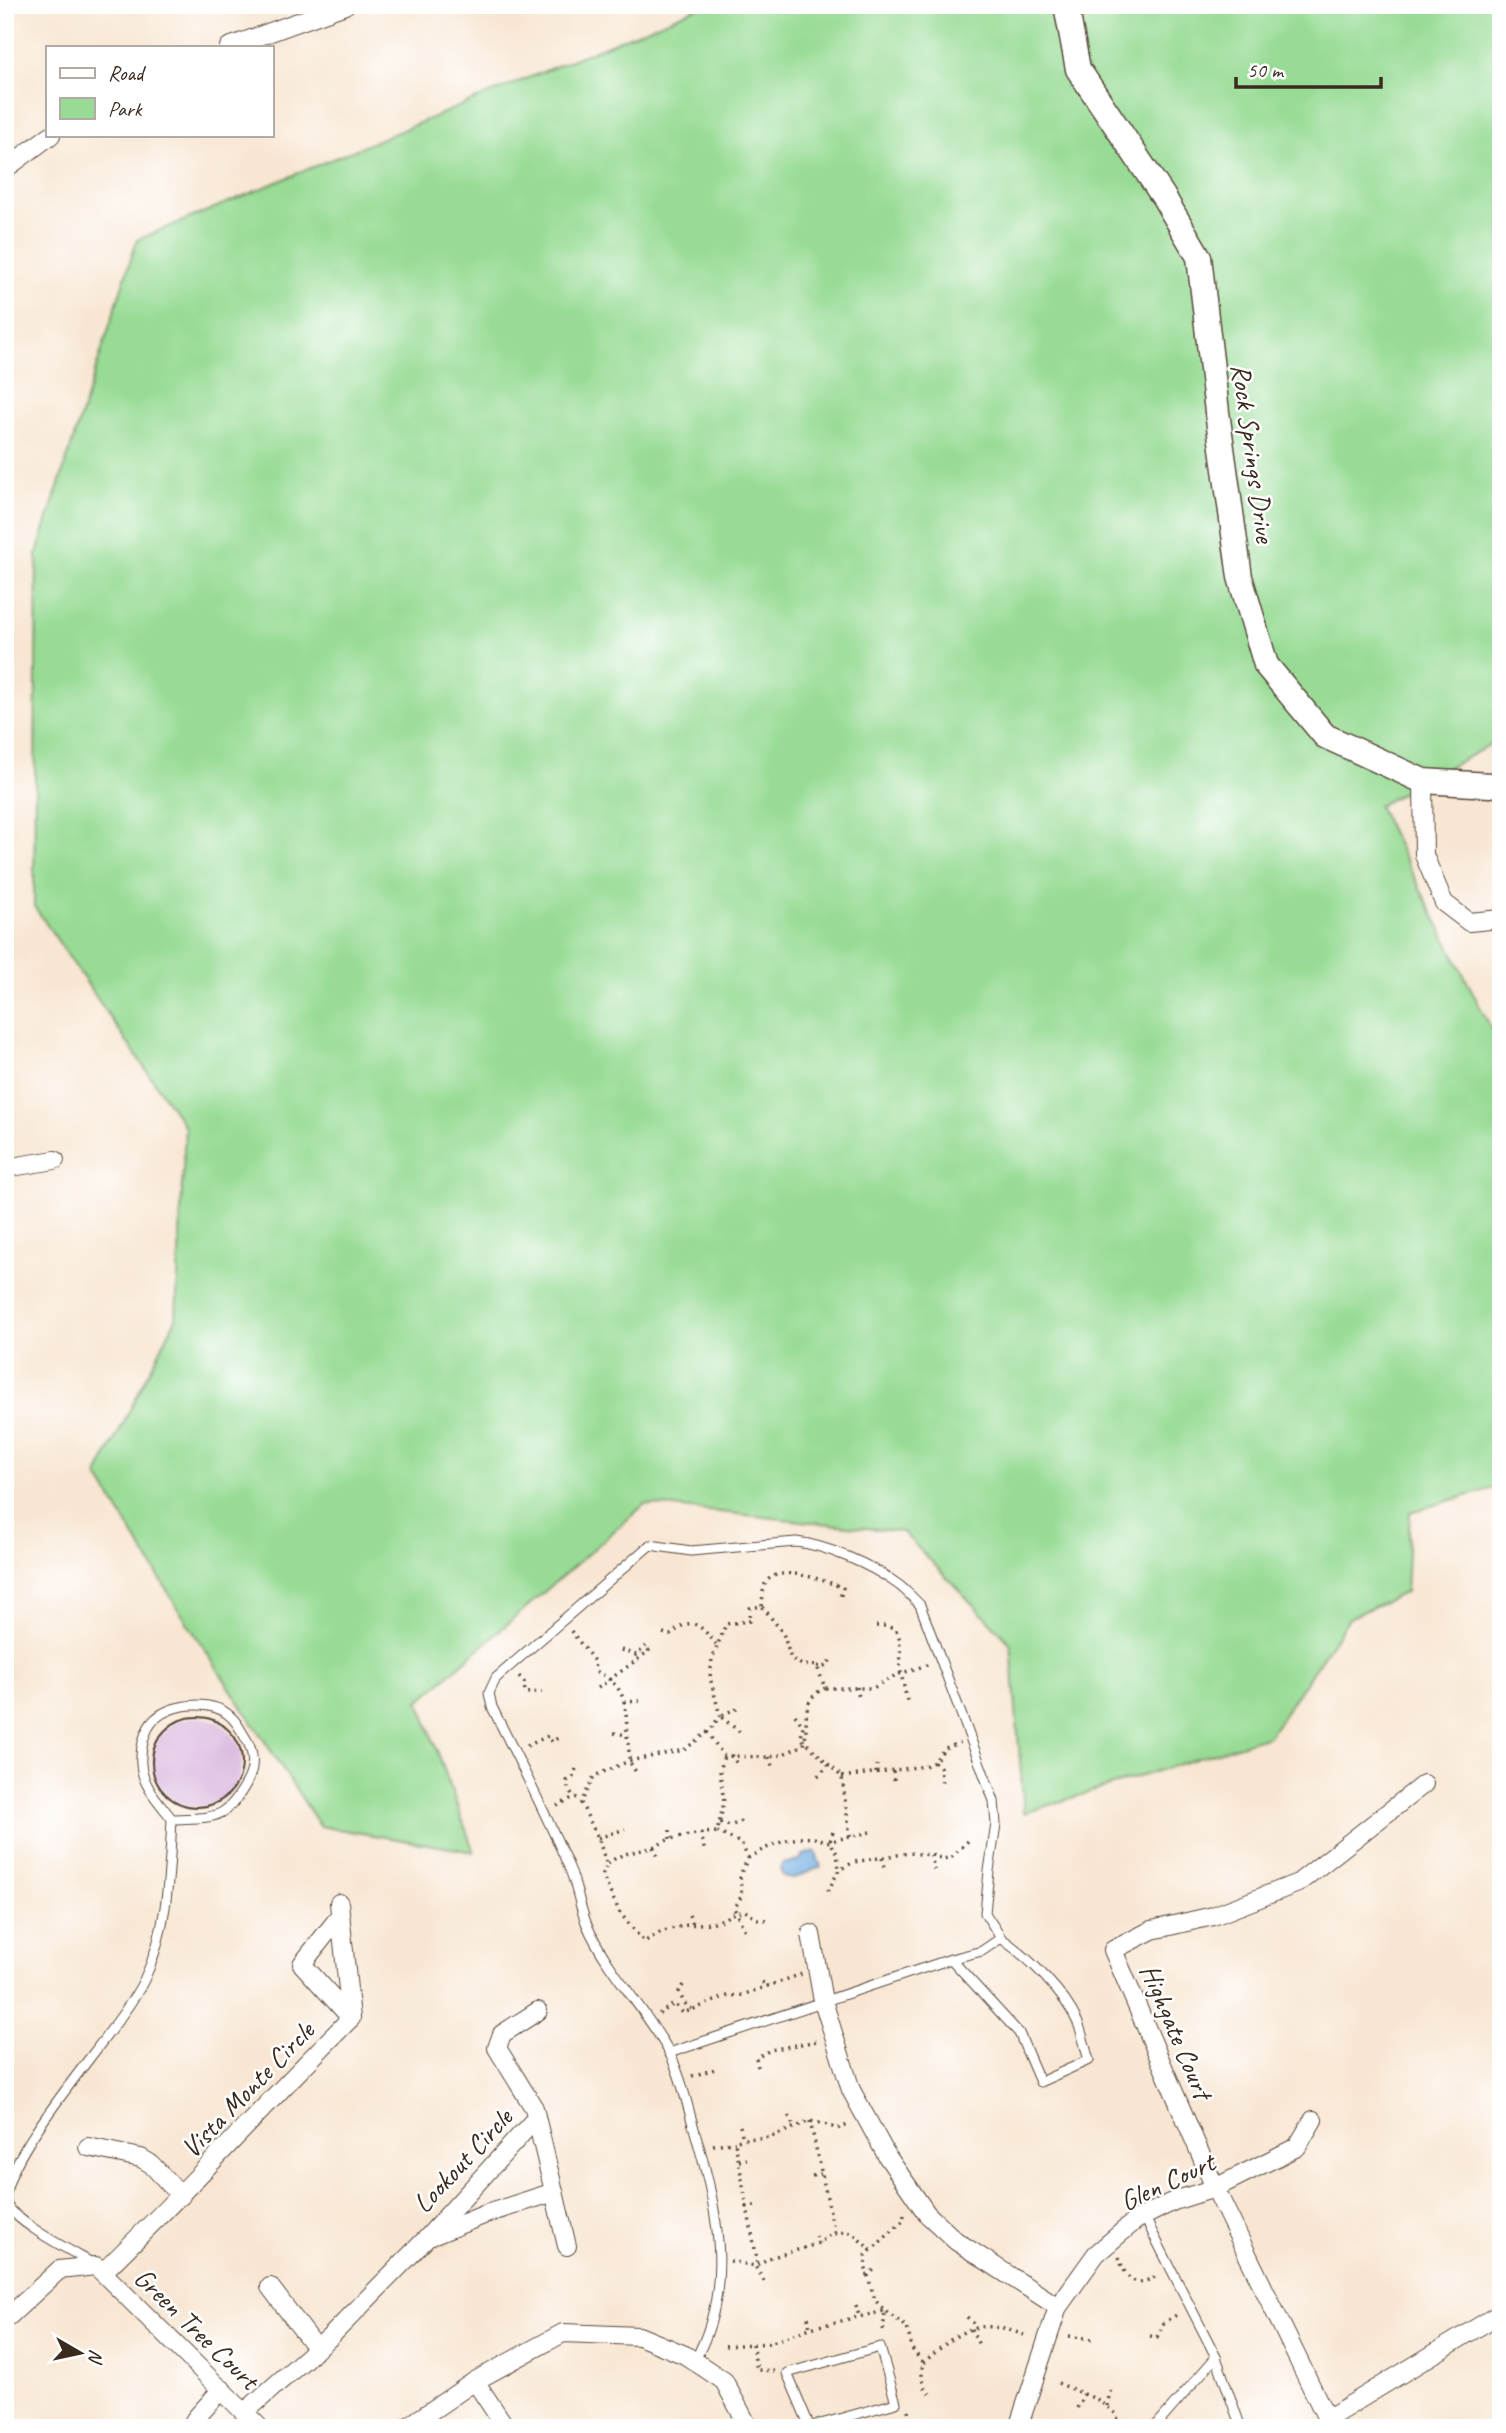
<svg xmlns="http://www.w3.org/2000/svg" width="1506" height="2433" font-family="Caveat,sans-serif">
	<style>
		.green { fill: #97db94; stroke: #698259; stroke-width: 2 }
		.water { fill: #72afe4; stroke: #566c81; stroke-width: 2 }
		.building { fill: #d9b6de }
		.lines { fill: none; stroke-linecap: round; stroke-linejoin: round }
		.lane-casing { stroke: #574639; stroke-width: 11 }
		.street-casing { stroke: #574639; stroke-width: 20 }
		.secondary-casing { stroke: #574639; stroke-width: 27 }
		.path { stroke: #574639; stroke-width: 3.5; stroke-dasharray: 2 5; stroke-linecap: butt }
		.lane { stroke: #fff; stroke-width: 9 }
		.street { stroke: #fff; stroke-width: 18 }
		.secondary { stroke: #fff; stroke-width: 24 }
		.labels { text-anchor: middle; stroke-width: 5; stroke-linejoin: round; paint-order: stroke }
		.street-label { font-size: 28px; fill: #3b2a1e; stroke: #fff }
	</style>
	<rect width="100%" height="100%" fill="#fff"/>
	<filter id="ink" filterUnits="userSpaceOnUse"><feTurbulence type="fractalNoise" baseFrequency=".0143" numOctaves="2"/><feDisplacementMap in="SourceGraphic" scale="14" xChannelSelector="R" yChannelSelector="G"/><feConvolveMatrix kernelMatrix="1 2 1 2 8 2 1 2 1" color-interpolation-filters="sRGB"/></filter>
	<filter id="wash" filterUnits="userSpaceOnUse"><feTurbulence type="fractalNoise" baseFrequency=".00686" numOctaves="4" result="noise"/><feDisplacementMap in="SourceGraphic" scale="28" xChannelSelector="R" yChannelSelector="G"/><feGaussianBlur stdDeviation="1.57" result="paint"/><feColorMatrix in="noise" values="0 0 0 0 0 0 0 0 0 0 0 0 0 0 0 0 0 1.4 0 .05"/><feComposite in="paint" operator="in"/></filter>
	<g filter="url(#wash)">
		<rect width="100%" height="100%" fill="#f8e6d2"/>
		<polygon class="green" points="704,5 1501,5 1501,739 1378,806 1501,1048 1501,1486 1410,1512 1406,1592 1349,1618 1269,1736 1024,1813 1011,1644 903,1532 645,1504 419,1701 474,1852 320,1826 181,1613 97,1475 176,1319 185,1127 34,906 37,553 137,240"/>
		<polygon class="water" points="815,1851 821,1867 792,1879 783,1876 780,1870 783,1864 800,1860 803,1855"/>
		<g id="blocks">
			<circle class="building" cx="197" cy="1762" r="45"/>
		</g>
	</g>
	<g filter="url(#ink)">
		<use href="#blocks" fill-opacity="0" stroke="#574639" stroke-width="2"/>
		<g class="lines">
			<g class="lane-casing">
				<g id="lane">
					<path d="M951,1959L1019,2033L1040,2082L1089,2060C1085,2048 1083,2035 1078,2023C1064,1992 1029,1958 1001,1938"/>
					<path d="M669,2053L951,1959L982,1951L1001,1938L985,1913L989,1871L996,1824L994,1801L920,1605C913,1598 905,1589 896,1583C871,1565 826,1545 796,1542L691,1551L650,1545L496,1678L489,1693L492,1707C518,1759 545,1811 568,1865C577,1884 579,1906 587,1925C607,1971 644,2007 668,2050C680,2073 686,2100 693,2125C716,2204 737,2285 694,2362"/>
					<polyline points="1144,2216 1216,2357 1154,2428"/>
					<path d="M92,2263C73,2252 12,2221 6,2202C0,2155 121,2029 144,1980C168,1930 169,1874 172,1819C214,1817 225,1822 247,1782C255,1767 254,1751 245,1737C241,1731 238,1724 233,1719C215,1699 174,1702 155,1719C144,1729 140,1750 141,1764C142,1786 160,1803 172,1819"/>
					<polyline points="1216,2357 1241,2428"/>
					<polyline points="806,2428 810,2427 896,2403 880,2347 787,2373 810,2427"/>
				</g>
			</g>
			<g class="street-casing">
				<g id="street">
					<polyline points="229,47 345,5"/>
					<polyline points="5,169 51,135"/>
					<polyline points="1423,781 1424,855 1444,903 1469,922 1501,919"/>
					<polyline points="5,1168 55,1160"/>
					<polyline points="1424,1784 1298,1883 1213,1916 1152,1930 1113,1950 1215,2188 1327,2419 1501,2313"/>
					<polyline points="340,1916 302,1964 351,2018"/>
					<polyline points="811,1934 823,2001 851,2090 887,2156 927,2214 956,2241 1058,2307"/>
					<polyline points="538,2011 502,2034 497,2048 534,2108 567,2246"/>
					<polyline points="88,2147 141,2158 151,2164 181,2196"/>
					<polyline points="432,2236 486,2214 554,2192"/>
					<path d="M103,2272C188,2190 267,2102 351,2018L339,1903"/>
					<polyline points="270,2287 317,2349"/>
					<polyline points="5,2320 59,2270 96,2266 260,2428"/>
					<polyline points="475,2381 506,2428"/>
					<polyline points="245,2412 330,2337 426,2239 536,2118"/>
					<polyline points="190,2428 196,2418 222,2389"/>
					<polyline points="406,2428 475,2381 563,2333 639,2336 685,2355 724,2381 749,2428"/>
					<polyline points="1018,2428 1058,2307 1096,2254 1136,2220 1174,2201 1215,2188 1297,2147 1313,2120"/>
				</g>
			</g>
			<g class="secondary-casing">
				<polyline id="secondary" points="1066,5 1078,69 1163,196 1199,257 1217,412 1240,577 1266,665 1325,736 1423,781 1490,785 1501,783"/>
			</g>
			<g class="path">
				<path d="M762,1606C763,1600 762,1590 765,1584C776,1562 827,1581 843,1588L840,1598"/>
				<polyline points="876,1626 887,1626 896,1630 900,1640 901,1673 907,1701"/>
				<path d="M571,1631L594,1661L595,1671C625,1685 626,1702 627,1732C627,1742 630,1751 629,1761L636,1772"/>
				<path d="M663,1633L670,1635C675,1632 679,1627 684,1625C698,1619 708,1635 716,1644"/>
				<polyline points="621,1650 636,1655 646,1646"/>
				<polyline points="817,1666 824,1667 829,1663 831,1657"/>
				<polyline points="519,1676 524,1682 525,1693 542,1692"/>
				<polyline points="857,1687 859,1698"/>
				<polyline points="598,1688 649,1651 646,1646"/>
				<polyline points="624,1702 640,1701"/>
				<polyline points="737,1708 720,1716 741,1733"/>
				<polyline points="795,1715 803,1726 801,1738 842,1777 850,1836"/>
				<path d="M707,1732L724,1756L769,1757L781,1755L804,1745C810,1720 798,1701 825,1688"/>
				<polyline points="614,1733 627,1735"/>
				<polyline points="527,1746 548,1736 552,1742 559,1737"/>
				<polyline points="731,1755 738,1765"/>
				<polyline points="769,1757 772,1766"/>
				<polyline points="934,1762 940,1767 942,1787"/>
				<polyline points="576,1769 573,1777 567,1781 568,1788 574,1797 582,1799"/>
				<polyline points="893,1771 894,1780"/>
				<polyline points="876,1773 877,1765"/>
				<polyline points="818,1776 830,1763"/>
				<polyline points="842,1777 925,1766 934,1762 945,1748 960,1743"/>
				<polyline points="557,1806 574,1797"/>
				<polyline points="720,1823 730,1826 744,1820"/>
				<path d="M717,1832L741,1843L748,1858C745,1865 740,1873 740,1880C742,1893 743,1897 734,1908L745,1931"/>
				<polyline points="833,1832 830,1841 837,1854 839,1869"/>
				<polyline points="701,1833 705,1853"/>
				<polyline points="598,1838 625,1829"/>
				<polyline points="670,1839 670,1830"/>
				<polyline points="653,1847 658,1859"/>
				<polyline points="931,1855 934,1870"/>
				<path d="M748,1858C769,1845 803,1830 827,1842L870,1832"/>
				<polyline points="882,1858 886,1870"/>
				<path d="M608,1864C622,1851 636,1853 653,1847C659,1845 663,1842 668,1840C684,1835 701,1833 717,1832L724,1803L720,1771L724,1756"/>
				<polyline points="828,1891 839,1870 854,1862 909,1853 932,1855 943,1859 952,1857 970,1839"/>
				<polyline points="689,1915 693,1924"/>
				<polyline points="766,1920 757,1919 745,1911 731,1914 724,1919 711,1923 687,1925 663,1931 644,1942 620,1913 603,1877 603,1873 607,1865 598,1838 581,1803 594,1776 629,1761 684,1750 710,1730 720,1716 710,1677 712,1659 726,1624 750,1621 750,1608 762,1606 783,1633 791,1659 802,1665 817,1666 825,1688 873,1688 896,1675 930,1664"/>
				<polyline points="762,1982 769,1986"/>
				<path d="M683,1985L679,1991C682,1999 684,2005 692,2009"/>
				<polyline points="659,2014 674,2004 683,2013 728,1996 742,1995 802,1974"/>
				<polyline points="758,2067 756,2058 770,2050 817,2041"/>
				<polyline points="692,2076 715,2069"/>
				<polyline points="789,2116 794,2127"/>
				<polyline points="810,2121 835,2234"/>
				<polyline points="740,2126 743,2139"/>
				<polyline points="713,2145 735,2142"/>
				<polyline points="739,2161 747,2159"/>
				<polyline points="812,2176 821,2174"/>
				<polyline points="746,2207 755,2206"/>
				<path d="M904,2215L903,2221L866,2255L865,2266L875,2300L885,2311L907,2327L912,2349L923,2363C921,2375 921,2385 930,2394"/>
				<polyline points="816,2236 819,2243"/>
				<path d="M1119,2257C1126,2281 1136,2289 1158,2275"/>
				<polyline points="730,2261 755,2266 769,2258 801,2249 819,2243 830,2235 844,2232 852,2233 871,2250"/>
				<polyline points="867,2276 876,2268"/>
				<polyline points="764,2281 755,2266 757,2260 735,2142 743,2139 771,2137 810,2121 828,2125 837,2129 848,2125"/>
				<polyline points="856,2305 859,2316"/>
				<polyline points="808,2317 810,2328"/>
				<polyline points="967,2317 977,2327"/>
				<polyline points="971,2329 980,2347"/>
				<polyline points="1069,2336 1092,2339"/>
				<polyline points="1150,2336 1157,2337 1164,2323 1178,2314"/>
				<polyline points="752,2344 757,2370 774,2371"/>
				<polyline points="725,2346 770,2343 810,2328 885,2311 883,2334"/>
				<path d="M923,2363C960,2331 974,2316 1024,2335"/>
				<polyline points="1058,2383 1098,2400 1115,2413 1122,2428"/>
				<polyline points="1107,2406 1111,2387"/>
				<polyline points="1077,2408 1084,2394"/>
				<polyline points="908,2410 911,2423 909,2428"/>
			</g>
			<use href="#lane" class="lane"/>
			<use href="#street" class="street"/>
			<use href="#secondary" class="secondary"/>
		</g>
	</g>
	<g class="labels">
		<g class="street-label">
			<text transform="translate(1254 453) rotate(82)" y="10">Rock Springs Drive</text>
			<text transform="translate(1177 2031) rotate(67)" y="10">Highgate Court</text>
			<text transform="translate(247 2089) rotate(-46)" y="10">Vista Monte Circle</text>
			<text transform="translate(462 2160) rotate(-47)" y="10">Lookout Circle</text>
			<text transform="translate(1167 2181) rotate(-25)" y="10">Glen Court</text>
			<text transform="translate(197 2328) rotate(44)" y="10">Green Tree Court</text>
		</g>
	</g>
	<rect width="1506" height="2433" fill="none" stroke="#fff" stroke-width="28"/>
	<rect x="46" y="46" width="228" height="91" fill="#ffffff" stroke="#b1aaa5" stroke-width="2"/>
	<rect x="60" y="68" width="35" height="10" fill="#ffffff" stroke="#b1aaa5" stroke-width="2"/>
	<text x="108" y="80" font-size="21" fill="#3b2a1e">Road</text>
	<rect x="60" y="98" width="35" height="21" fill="#97db94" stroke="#b1aaa5" stroke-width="2"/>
	<text x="108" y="116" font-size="21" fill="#3b2a1e">Park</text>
	<g transform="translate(80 2353) rotate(99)" stroke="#ffffff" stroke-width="5" paint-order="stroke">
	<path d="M0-5L12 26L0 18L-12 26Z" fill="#3b2a1e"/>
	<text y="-10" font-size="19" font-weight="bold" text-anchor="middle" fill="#3b2a1e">N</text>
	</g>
	<path d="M1236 77v10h145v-10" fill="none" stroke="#3b2a1e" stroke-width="3.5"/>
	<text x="1247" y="77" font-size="21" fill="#3b2a1e" stroke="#ffffff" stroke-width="5" paint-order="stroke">50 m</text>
</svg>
